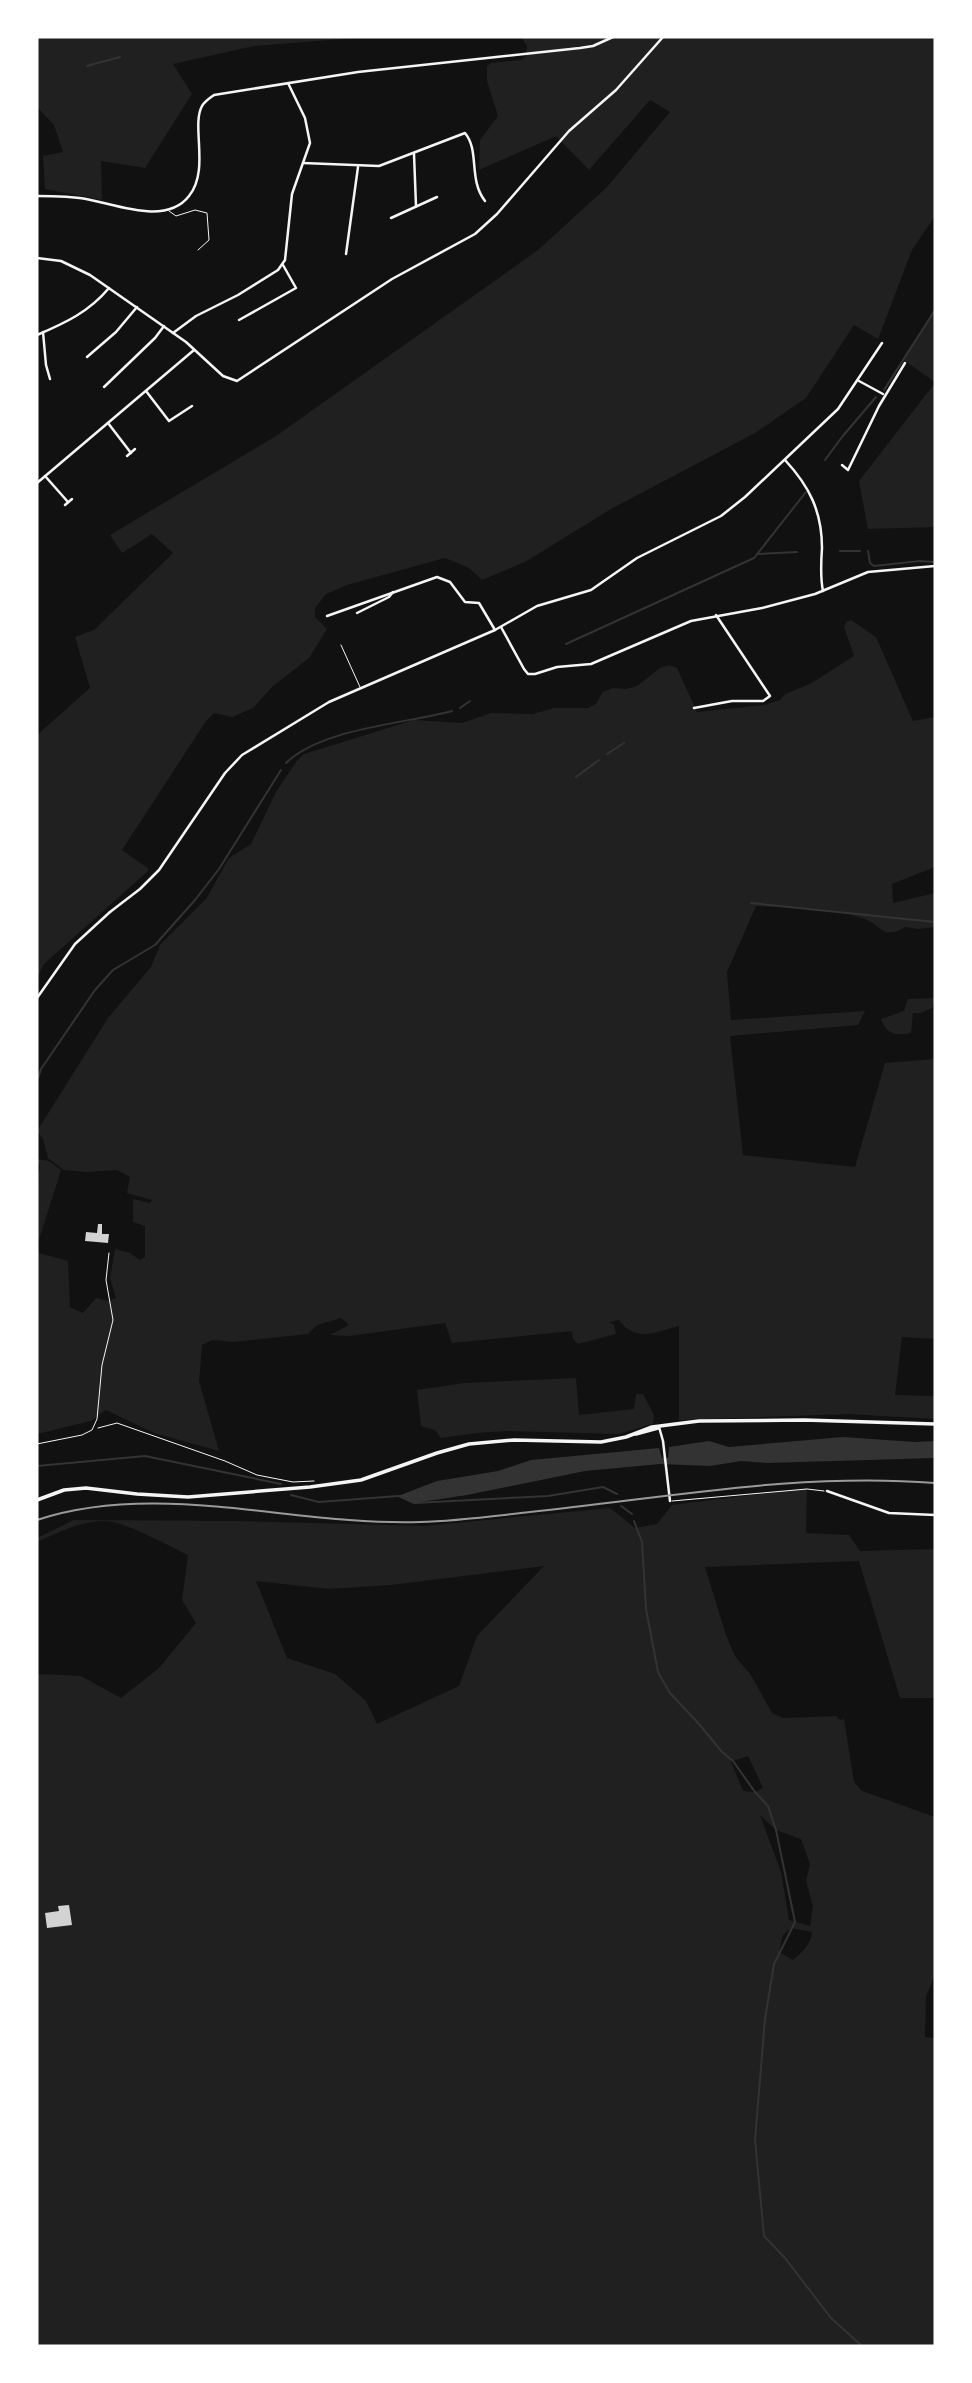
<svg xmlns="http://www.w3.org/2000/svg" width="972" height="2383" font-family="'Golos Text',sans-serif">
	<style>
		.green { fill: #202020; fill-rule: evenodd }
		.water { fill: #333 }
		.lines { fill: none; stroke-linecap: round; stroke-linejoin: round }
		.stream { stroke: #333; stroke-width: 2 }
		.building { fill: #d3d3d3 }
		.path { stroke: #f5f5f5; stroke-width: 1 }
		.service { stroke: #f5f5f5; stroke-width: 1 }
		.minor { stroke: #f5f5f5; stroke-width: 2.5 }
		.tertiary { stroke: #f5f5f5; stroke-width: 2.5 }
		.secondary { stroke: #f5f5f5; stroke-width: 3.5 }
		.rail { stroke: #9a9a9a; stroke-width: 2 }
	</style>
	<rect width="100%" height="100%" fill="#111"/>
	<g class="green">
		<polygon points="37,37 368,37 254,46 173,64 192,94 145,168 101,161 102,200 45,189 43,156 63,152 54,125 37,107"/>
		<polygon points="521,37 935,37 935,216 912,250 878,339 854,325 806,398 755,433 611,509 525,562 482,580 469,568 445,558 347,585 326,594 315,608 315,617 327,629 309,658 273,686 253,708 232,717 214,713 206,721 122,850 149,869 147,872 44,964 37,979 37,735 90,688 75,637 94,630 173,553 152,534 122,553 110,535 276,436 538,250 607,187 670,112 650,100 589,170 556,136 479,170 480,140 498,116 487,81 487,66 491,63 521,60 526,56 527,46"/>
		<polygon points="935,309 935,382 902,359"/>
		<polygon points="935,383 935,527 868,529 859,481"/>
		<path d="M851,620L876,637L913,721L935,717V867L892,884L893,903L935,893V927L919,929L905,927C882,941 882,924 862,918C827,907 792,908 756,906L727,972L731,1020L865,1011L858,1025L730,1036L743,1155L855,1167L885,1063L935,1059V1339L902,1337L895,1395L935,1396V1419L848,1414L679,1420V1326C655,1332 636,1343 619,1320L609,1322L614,1325L616,1334L578,1344L573,1339L572,1331L452,1343L445,1323L349,1336L330,1335L349,1325L341,1318L317,1325L308,1334L234,1342L212,1340L202,1345L199,1381L219,1451L154,1433L106,1410L91,1421L37,1434V1190L40,1166L37,1159L49,1161L61,1170L38,1243L39,1253L68,1261L70,1307L83,1313L96,1298L108,1301L116,1298L110,1278L115,1249L130,1253L140,1260L145,1257V1226L133,1222V1199L150,1203L152,1200L127,1193L130,1177L117,1170L87,1172L64,1170L48,1158L43,1139L37,1131L108,1018L151,967L160,945L206,899L229,858L251,844L276,792L296,762L304,754L414,720L462,723L491,713L533,714L554,708H588L596,704L603,692L613,688L626,689L637,686L660,668L669,665L677,668L697,712L764,705L780,700L785,694L810,684L854,656L844,627L846,622Z"/>
		<path d="M935,998L932,1008L920,1013H913L911,1033C896,1036 886,1034 881,1019L904,1011L908,999Z"/>
		<polygon points="576,1378 579,1415 634,1409 636,1394 643,1394 654,1415 653,1424 618,1434 505,1431 477,1433 441,1438 435,1430 421,1426 417,1390 464,1383"/>
		<path d="M807,1488L806,1533L849,1535L860,1551L935,1549V1698H900L859,1561L705,1567L726,1635L735,1656L751,1675L772,1713L783,1718L836,1716L840,1720L844,1719L854,1782L862,1791L935,1817V1974L926,1997L925,2037L935,2038V2346H37V1674L81,1676L121,1698L159,1668L196,1623L182,1600L188,1555C169,1546 126,1522 106,1521C81,1520 58,1533 37,1542V1538L74,1520L236,1521L424,1526L610,1508L635,1528L657,1524L672,1505ZM544,1566L477,1636L459,1686L377,1724L366,1701L335,1674L287,1658L256,1581L329,1589L391,1585ZM748,1756L763,1788L755,1792L743,1791L730,1759L733,1761ZM760,1815L776,1830L801,1839L810,1864L806,1881L813,1906L810,1926L789,1920L781,1872ZM791,1928L812,1932C810,1946 803,1951 793,1960L779,1952L783,1935Z"/>
	</g>
	<polygon class="water" points="843,1437 915,1442 935,1441 935,1458 767,1463 741,1461 710,1466 660,1464 585,1471 467,1495 414,1503 398,1496 437,1481 498,1471 531,1460 659,1448 662,1458 668,1458 669,1447 709,1441 729,1447"/>
	<g class="lines">
		<g class="stream">
			<polyline points="87,66 120,57"/>
			<polyline points="884,390 935,310"/>
			<polyline points="825,460 842,437 876,397"/>
			<polyline points="840,551 860,551"/>
			<polyline points="868,551 870,563 874,566 920,561 935,562"/>
			<polyline points="758,554 797,552"/>
			<polyline points="566,644 754,558 806,492"/>
			<polyline points="460,708 470,701"/>
			<polyline points="607,754 624,743"/>
			<path d="M286,763C322,728 404,724 452,711"/>
			<polyline points="576,777 599,760"/>
			<polyline points="751,903 935,922"/>
			<polyline points="37,1081 41,1069 95,990 113,970 155,945 195,900 219,869 281,770"/>
			<polyline points="37,1466 145,1456 281,1484"/>
			<polyline points="291,1495 319,1502 398,1496"/>
			<polyline points="399,1496 414,1503 548,1496 603,1487 617,1494"/>
			<polyline points="621,1506 632,1514"/>
			<polyline points="634,1521 642,1542 646,1609 658,1672 670,1693 699,1724 722,1752 733,1761 755,1792 768,1806 776,1830 795,1922 774,1964 765,2019 755,2140 764,2236 785,2258 831,2318 862,2346"/>
		</g>
	</g>
	<g class="building">
		<polygon points="98,1224 102,1224 102,1234 109,1234 108,1243 85,1241 86,1232 97,1233"/>
		<polygon points="69,1905 72,1925 47,1928 45,1913 59,1911 58,1906"/>
	</g>
	<g class="lines">
		<polyline class="path" points="98,1428 117,1423 225,1461 257,1475 293,1482 314,1481"/>
		<g class="service">
			<polyline points="169,211 176,216 195,210 207,213 209,240 198,250"/>
			<polyline points="341,645 360,687"/>
			<polyline points="37,1444 82,1435 92,1430 97,1419 102,1365 113,1320 106,1280 109,1253"/>
			<polyline points="672,1501 807,1489 824,1491"/>
		</g>
		<g class="minor">
			<polyline points="414,154 416,206"/>
			<path d="M303,163L379,166L465,133C480,151 468,179 485,201"/>
			<path d="M37,196C53,196 70,196 86,199C115,204 166,226 189,196C210,170 191,126 202,106C205,101 210,98 214,95L358,72L580,48L593,46L613,37"/>
			<polyline points="391,218 437,197"/>
			<polyline points="346,254 358,167"/>
			<polyline points="37,258 61,261 90,275 186,342 223,376 237,381 392,279 475,234 497,214 569,131 616,90 663,37"/>
			<polyline points="239,320 296,288 283,265"/>
			<polyline points="43,332 46,365 50,379"/>
			<polyline points="173,333 196,316 238,295 278,270 285,260 292,194 310,143 305,118 288,83"/>
			<path d="M37,335C65,323 89,312 109,288"/>
			<polyline points="87,357 116,332 137,307"/>
			<polyline points="859,381 883,394"/>
			<polyline points="104,387 155,338 164,326"/>
			<polyline points="146,391 169,421 192,406"/>
			<polyline points="108,423 131,453"/>
			<polyline points="127,456 135,449"/>
			<path d="M785,460C809,486 822,511 822,548C821,562 820,577 823,591"/>
			<polyline points="842,465 848,470 879,406 905,363"/>
			<polyline points="45,476 68,502"/>
			<polyline points="37,483 194,350"/>
			<polyline points="65,505 72,499"/>
			<polyline points="357,613 389,597 393,592"/>
			<polyline points="327,616 437,577 450,582 465,602 479,603 495,630"/>
			<polyline points="501,627 524,669 528,674 535,674 557,667 591,664 691,621 762,608 815,594 868,572 935,566"/>
			<polyline points="694,708 732,701 763,701 770,696 716,615"/>
			<polyline points="110,912 140,889 159,870 225,773 242,755 329,702 495,630 537,606 591,590 637,558 721,516 745,497 838,409 882,343"/>
			<polyline points="659,1427 663,1441 670,1501"/>
			<polyline points="827,1491 889,1513 935,1515"/>
		</g>
		<polyline class="tertiary" points="37,998 75,944 110,912"/>
		<g class="secondary">
			<polyline points="636,1434 658,1428"/>
			<polyline points="37,1500 64,1490 86,1488 137,1494 188,1497 310,1487 361,1480 437,1453 469,1444 514,1440 601,1442 626,1437 652,1427 699,1421 804,1420 935,1424"/>
		</g>
		<path class="rail" d="M37,1520C158,1480 293,1526 420,1522C457,1521 493,1516 530,1512C665,1498 799,1472 935,1483"/>
	</g>
	<rect width="972" height="2383" fill="none" stroke="#ffffff" stroke-width="77"/>
</svg>
